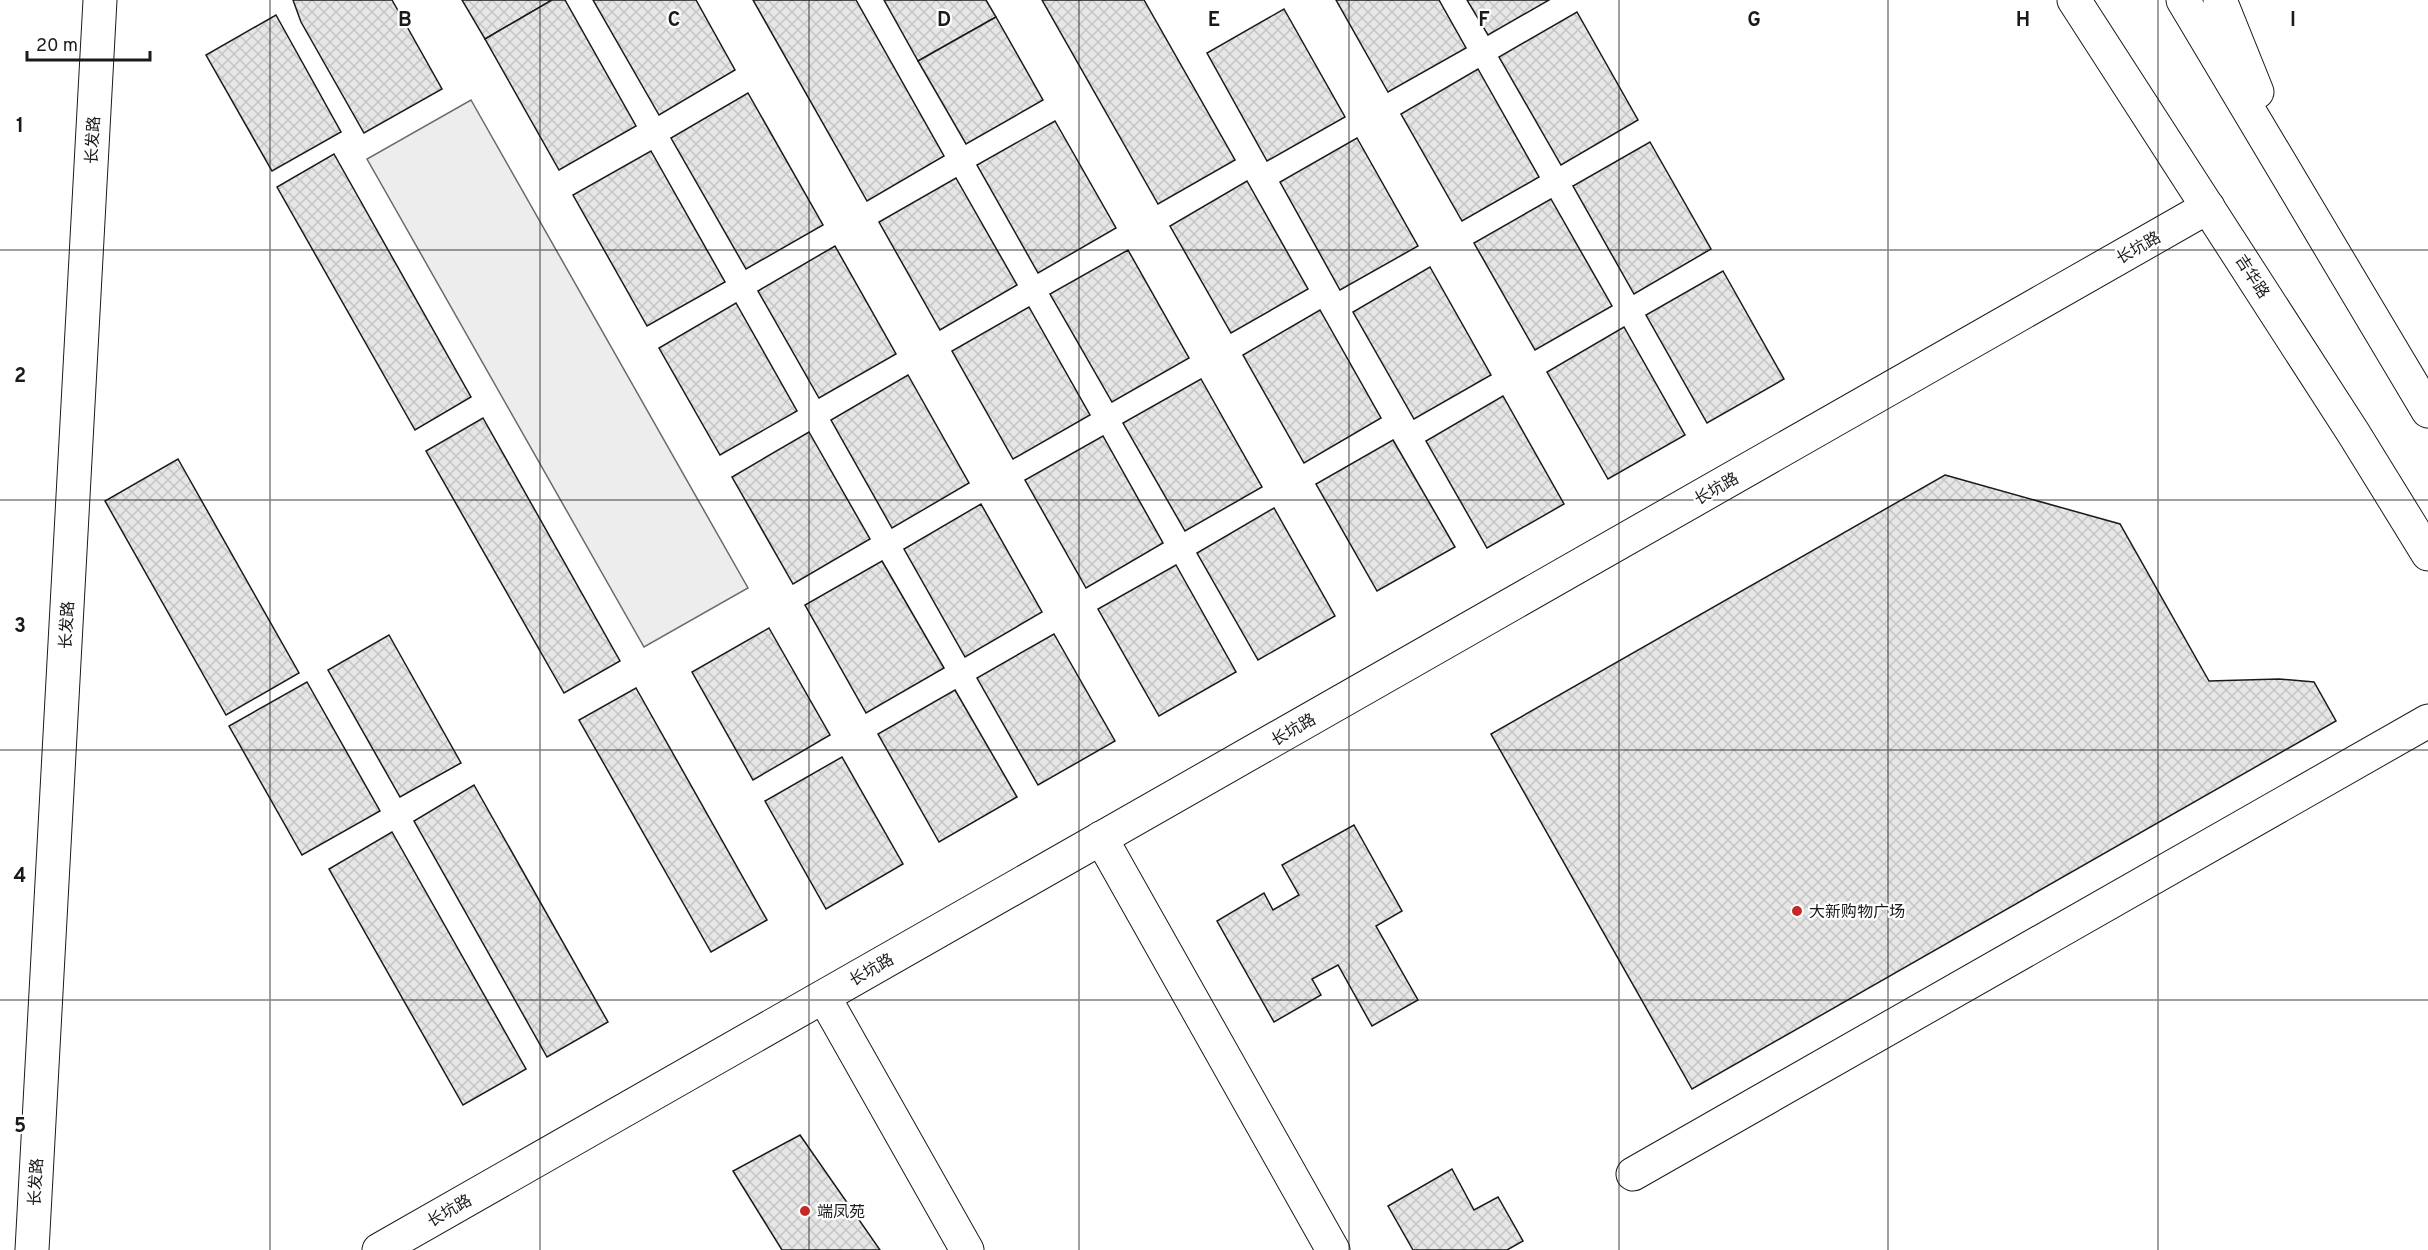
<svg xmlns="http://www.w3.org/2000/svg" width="2428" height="1250" font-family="Overpass,'Noto Sans SC',sans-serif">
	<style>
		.parking { fill: #ededed; stroke: #6a6a6a; stroke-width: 1.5 }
		.building { fill: url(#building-cross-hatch); stroke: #1a1a1a; stroke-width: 1.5 }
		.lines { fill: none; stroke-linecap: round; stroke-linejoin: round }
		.minor-casing { stroke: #1a1a1a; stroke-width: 35 }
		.major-casing { stroke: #1a1a1a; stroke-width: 35 }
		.minor { stroke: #fff; stroke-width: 33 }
		.major { stroke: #fff; stroke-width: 33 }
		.grid { fill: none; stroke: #1a1a1a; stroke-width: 1.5; stroke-opacity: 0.55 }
		.poi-dot { fill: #c62828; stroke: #fff; stroke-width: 2 }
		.labels { text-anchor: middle; stroke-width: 4.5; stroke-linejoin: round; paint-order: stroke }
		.street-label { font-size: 16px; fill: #1a1a1a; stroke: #fff }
		.poi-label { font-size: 16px; fill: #1a1a1a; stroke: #fff; text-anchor: start }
		.grid-label { font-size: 20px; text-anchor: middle; font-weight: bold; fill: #1a1a1a; stroke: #fff; stroke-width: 4.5; stroke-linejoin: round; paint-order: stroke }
	</style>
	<defs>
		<pattern id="building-cross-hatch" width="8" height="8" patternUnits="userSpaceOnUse" patternTransform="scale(1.5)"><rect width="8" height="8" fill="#e6e6e6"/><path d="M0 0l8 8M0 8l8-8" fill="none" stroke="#c5c5c5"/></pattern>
	</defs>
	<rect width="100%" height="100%" fill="#fff"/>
	<polygon class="parking" points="471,100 748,588 644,647 367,159"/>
	<g class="building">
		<polygon points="293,0 392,0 442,89 364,133 301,22"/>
		<polygon points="462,0 552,0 485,39"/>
		<polygon points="552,0 565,0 636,126 559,170 485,39"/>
		<polygon points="593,0 696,0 735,70 659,115"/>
		<polygon points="753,0 856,0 944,156 867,201"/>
		<polygon points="884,0 986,0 996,17 918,61"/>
		<polygon points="1042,0 1144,0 1235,160 1158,204"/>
		<polygon points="1336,0 1439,0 1466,48 1388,92"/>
		<polygon points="1467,0 1549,0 1488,35"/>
		<polygon points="1284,9 1345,117 1267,161 1207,53"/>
		<polygon points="1577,12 1638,120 1561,165 1499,57"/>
		<polygon points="276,15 341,132 272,171 206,55"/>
		<polygon points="996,17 1043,100 966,144 918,61"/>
		<polygon points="1478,69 1539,177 1462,221 1401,114"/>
		<polygon points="748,93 823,225 746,269 671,138"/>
		<polygon points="1055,121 1116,228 1038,273 977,165"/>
		<polygon points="1357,138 1418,246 1340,290 1280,182"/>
		<polygon points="1650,142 1711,249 1634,294 1573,186"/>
		<polygon points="651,151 725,282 647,326 573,195"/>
		<polygon points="334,154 471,397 415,430 277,187"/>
		<polygon points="956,178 1017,285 940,330 879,222"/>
		<polygon points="1247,181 1308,289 1231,333 1170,226"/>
		<polygon points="1551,199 1612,306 1535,350 1474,243"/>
		<polygon points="835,246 896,354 819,398 758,291"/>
		<polygon points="1128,250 1189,358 1112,402 1050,294"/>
		<polygon points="1430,267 1491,375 1414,419 1353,312"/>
		<polygon points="1723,271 1784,379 1707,423 1646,315"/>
		<polygon points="736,303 797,411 720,455 659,348"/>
		<polygon points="1029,307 1090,415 1013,459 952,351"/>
		<polygon points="1320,310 1381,418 1304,463 1243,355"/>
		<polygon points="1624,327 1685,435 1608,479 1547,372"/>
		<polygon points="908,375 969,483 892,528 831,420"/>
		<polygon points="1201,379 1262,487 1185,531 1123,423"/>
		<polygon points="1503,396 1564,504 1487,548 1426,441"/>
		<polygon points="483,418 620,661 564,693 426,451"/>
		<polygon points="809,432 870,539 793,584 732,477"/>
		<polygon points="1103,436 1163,543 1086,588 1025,480"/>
		<polygon points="1393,440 1455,547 1377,591 1316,484"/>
		<polygon points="178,459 299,673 226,715 105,501"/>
		<polygon points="1945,475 2120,524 2209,681 2279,679 2314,682 2336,721 1692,1089 1491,734"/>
		<polygon points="981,504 1042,612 965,657 904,549"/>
		<polygon points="1274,508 1335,616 1258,660 1197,553"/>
		<polygon points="882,561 944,668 866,713 805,605"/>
		<polygon points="1176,565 1236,672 1159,716 1098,609"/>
		<polygon points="769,628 830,735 753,780 692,672"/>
		<polygon points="1054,634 1115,741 1038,785 977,678"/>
		<polygon points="389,635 461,763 400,797 328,670"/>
		<polygon points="307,682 380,811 302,855 229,726"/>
		<polygon points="636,688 767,920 711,952 579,720"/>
		<polygon points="955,690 1017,797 939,842 878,734"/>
		<polygon points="842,757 903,864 826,909 765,801"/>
		<polygon points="474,785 608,1022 547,1057 414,821"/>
		<polygon points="1354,825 1402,911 1376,926 1418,1000 1372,1026 1338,965 1312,979 1321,995 1274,1022 1217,921 1264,893 1273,910 1299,895 1282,865"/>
		<polygon points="392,832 526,1069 463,1105 329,869"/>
		<polygon points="800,1135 880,1250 782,1250 733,1171"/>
		<polygon points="1452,1169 1474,1210 1498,1197 1523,1241 1507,1250 1413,1250 1388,1206"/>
	</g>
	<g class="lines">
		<g class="minor-casing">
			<g id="minor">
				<polyline points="1101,838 1333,1250"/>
				<polyline points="824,997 967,1250"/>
				<polyline points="1633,1174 2428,721"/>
				<polyline points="32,1250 100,0"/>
				<polyline points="379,1250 2208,207"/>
			</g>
		</g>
		<g class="major-casing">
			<g id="major">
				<polyline points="2074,0 2354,434 2428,554"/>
				<polyline points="2183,0 2428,411"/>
				<polyline points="2220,0 2257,92"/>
			</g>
		</g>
		<use href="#minor" class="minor"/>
		<use href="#major" class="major"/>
	</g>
	<path class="grid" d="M270,0V1250M540,0V1250M809,0V1250M1079,0V1250M1349,0V1250M1619,0V1250M1888,0V1250M2158,0V1250M0,250H2428M0,500H2428M0,750H2428M0,1000H2428"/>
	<g class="poi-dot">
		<circle cx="1797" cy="911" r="6"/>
		<circle cx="805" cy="1211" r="6"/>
	</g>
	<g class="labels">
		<g class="street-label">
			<text transform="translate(92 140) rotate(-87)" y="6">长发路</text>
			<text transform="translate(2138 247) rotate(-30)" y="6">长坑路</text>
			<text transform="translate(2253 276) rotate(57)" y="6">吉华路</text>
			<text transform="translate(1716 488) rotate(-30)" y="6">长坑路</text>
			<text transform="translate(66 625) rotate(-87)" y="6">长发路</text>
			<text transform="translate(1293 729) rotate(-30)" y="6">长坑路</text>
			<text transform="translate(871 969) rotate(-30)" y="6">长坑路</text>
			<text transform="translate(35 1182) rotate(-87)" y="6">长发路</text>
			<text transform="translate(449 1210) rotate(-30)" y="6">长坑路</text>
		</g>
		<g class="poi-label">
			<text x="1809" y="917">大新购物广场</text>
			<text x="817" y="1217">端凤苑</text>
		</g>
	</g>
	<g class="grid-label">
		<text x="405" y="26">B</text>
		<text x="674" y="26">C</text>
		<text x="944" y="26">D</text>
		<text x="1214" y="26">E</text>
		<text x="1484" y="26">F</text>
		<text x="1754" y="26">G</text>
		<text x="2023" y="26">H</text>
		<text x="2293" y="26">I</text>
		<text x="20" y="132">1</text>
		<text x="20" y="382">2</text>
		<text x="20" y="632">3</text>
		<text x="20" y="882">4</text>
		<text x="20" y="1132">5</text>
	</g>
	<path d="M27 51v9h123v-9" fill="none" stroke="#1a1a1a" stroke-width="3"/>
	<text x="36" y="51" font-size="18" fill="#1a1a1a" stroke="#ffffff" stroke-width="4.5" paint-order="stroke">20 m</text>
</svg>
